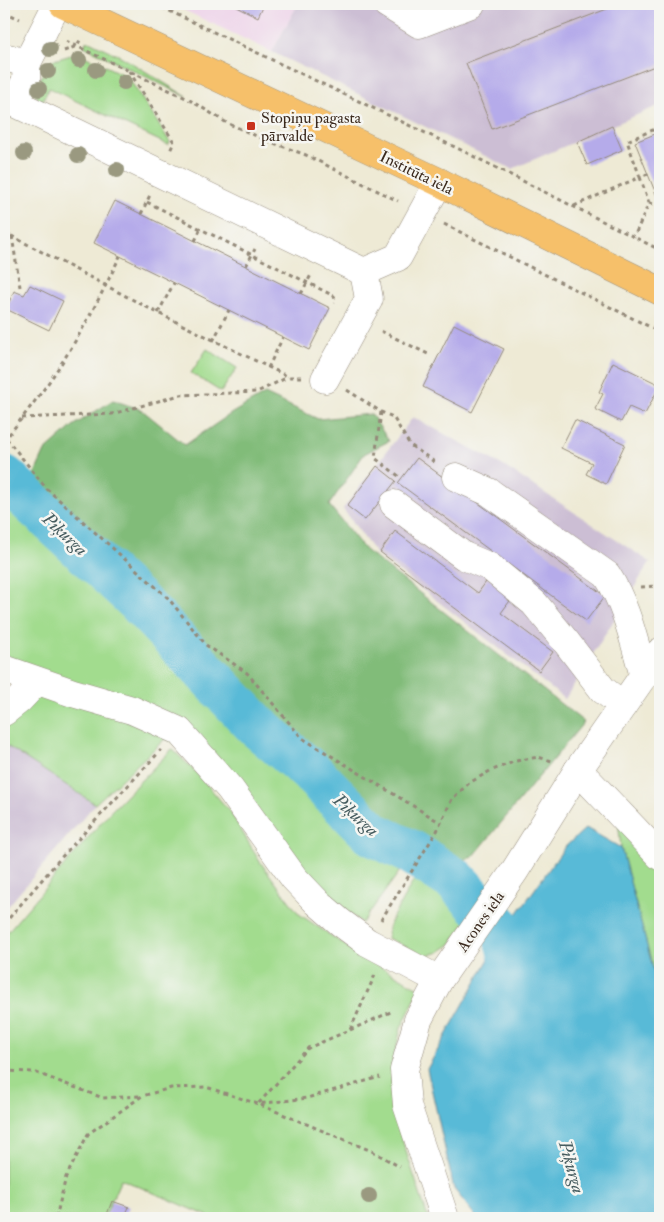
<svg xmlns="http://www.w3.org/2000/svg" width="664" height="1222" font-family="'IM FELL Double Pica',serif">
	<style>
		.built { fill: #edd0e9 }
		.industrial { fill: #ccbed4 }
		.green { fill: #a2dc8e; stroke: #6e8356 }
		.forest { fill: #81bc79; stroke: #5e734c }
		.water { fill: #59bad7; stroke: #4a727a }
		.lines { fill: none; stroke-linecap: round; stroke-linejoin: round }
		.river { stroke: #59bad7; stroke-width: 45 }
		.building { fill: #b5abea }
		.minor-casing { stroke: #948a7a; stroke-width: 29 }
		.major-casing { stroke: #948a7a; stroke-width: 29 }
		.path { stroke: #948a7a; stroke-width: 3; stroke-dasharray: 4 4; stroke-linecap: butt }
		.minor { stroke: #fff; stroke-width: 28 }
		.major { stroke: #f6c06b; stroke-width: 28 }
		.tree { fill: #9a9980 }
		.poi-dot { fill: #c8321e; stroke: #f6f6f2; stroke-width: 2 }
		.labels { text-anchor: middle; stroke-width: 5; stroke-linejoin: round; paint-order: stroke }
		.poi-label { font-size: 16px; fill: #3b2a1e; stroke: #f6f6f2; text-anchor: start }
		.street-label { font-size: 16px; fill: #3b2a1e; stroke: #f6f6f2 }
		.water-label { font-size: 18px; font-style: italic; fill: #465c5f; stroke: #f6f6f2 }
	</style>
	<rect width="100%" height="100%" fill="#f6f6f2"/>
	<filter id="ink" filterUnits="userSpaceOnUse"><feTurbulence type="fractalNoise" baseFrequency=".02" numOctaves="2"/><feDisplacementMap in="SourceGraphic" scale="10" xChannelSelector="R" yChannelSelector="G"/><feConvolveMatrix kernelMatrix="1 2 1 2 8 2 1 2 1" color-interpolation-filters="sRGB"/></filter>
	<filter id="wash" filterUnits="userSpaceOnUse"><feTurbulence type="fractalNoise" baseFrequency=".0096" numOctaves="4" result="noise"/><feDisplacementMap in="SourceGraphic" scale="20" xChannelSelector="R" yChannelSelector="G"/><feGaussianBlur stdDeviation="1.12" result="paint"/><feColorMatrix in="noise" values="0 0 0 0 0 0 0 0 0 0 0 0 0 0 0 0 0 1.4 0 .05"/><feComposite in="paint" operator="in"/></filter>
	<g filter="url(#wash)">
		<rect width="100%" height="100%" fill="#eeead5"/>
		<polygon class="built" points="171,4 298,4 272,52"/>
		<g class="industrial">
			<polygon points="298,4 660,4 660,105 512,169 272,52"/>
			<polygon points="413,417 502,465 650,562 565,699 376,554 343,509"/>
			<polygon points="4,744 95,804 4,911"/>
		</g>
		<g class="green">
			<polygon points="87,40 122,57 187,97 84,46"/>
			<polygon points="78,53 128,77 170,142 168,145 49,88 42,102 32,92 51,61"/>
			<polygon points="207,349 237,368 221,392 191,373"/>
			<polygon points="4,493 56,548 128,616 202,694 323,806 360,845 405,864 362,923 312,883 218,763 4,663"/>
			<polygon points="41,691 117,716 166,738 95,804 4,744 4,724"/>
			<polygon points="172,749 198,774 231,813 260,862 299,914 355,952 420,989 401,1028 392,1065 391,1106 428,1218 207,1218 208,1216 121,1179 104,1218 4,1218 4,936 111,811"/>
			<polygon points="615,793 660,841 660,1000 658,987 621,848"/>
			<polygon points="420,869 450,887 473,911 451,944 439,952 427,956 387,938 390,922"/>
		</g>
		<polygon class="forest" points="265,394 318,419 371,414 389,441 364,454 329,505 365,550 584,722 473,857 455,862 376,819 136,584 29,486 45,451 73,426 113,400 142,410 185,445 232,413"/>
		<polygon class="water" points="586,828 621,848 658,987 660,1000 660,1218 477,1218 454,1189 427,1069 504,932 565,847"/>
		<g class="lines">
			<polyline class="river" points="4,477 135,598 257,726 309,770 373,834 411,852 455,880 504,932 521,991"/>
		</g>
		<g id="blocks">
			<g class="building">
				<polygon points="232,4 264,4 258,17"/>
				<polygon points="620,4 660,4 660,64 492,129 466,63"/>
				<polygon points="612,126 622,150 587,165 577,142"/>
				<polygon points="660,132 660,199 658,199 635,142"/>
				<polygon points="115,201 330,308 309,350 94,243"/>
				<polygon points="30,285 63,301 49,330 6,309 14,291 24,295"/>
				<polygon points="454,324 504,349 472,412 423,387"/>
				<polygon points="613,362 660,385 645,414 629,407 621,422 595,409 603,394 599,392"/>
				<polygon points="575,420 625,444 606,484 586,474 592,463 561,448"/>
				<polygon points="417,458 605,596 586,621 398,483"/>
				<polygon points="377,466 396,481 365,520 347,506"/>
				<polygon points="395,531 478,593 488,579 512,598 501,613 553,652 539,671 380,552"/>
				<polygon points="112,1201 129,1207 124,1218 110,1218 106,1217"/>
			</g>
		</g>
	</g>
	<g filter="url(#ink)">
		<use href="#blocks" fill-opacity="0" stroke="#948a7a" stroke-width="1"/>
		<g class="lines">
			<g class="minor-casing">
				<g id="minor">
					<polyline points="57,4 27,63 26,80 15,103 364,272 398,257 439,182"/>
					<polyline points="387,4 419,24 471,4"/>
					<polyline points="4,57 27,63"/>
					<polyline points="325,379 369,299 364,272"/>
					<path d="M456,477L489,492L607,575C627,606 634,642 644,676"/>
					<polyline points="394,504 464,556 490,567 534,603 567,643 603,690 623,705"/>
					<polyline points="4,669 73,693 132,710 179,731 230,789 294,878 317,902 340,922 367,942 439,980"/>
					<polyline points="4,712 19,700 37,681"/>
					<polyline points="578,770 660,856"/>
					<polyline points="445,1218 407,1105 404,1070 418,1020 439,980 514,872 578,770 660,652"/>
				</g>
			</g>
			<g class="major-casing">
				<polyline id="major" points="63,4 439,182 660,291"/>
			</g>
			<g class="path">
				<polyline points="155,4 461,150 660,250"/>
				<polyline points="4,12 20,19"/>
				<polyline points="66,41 188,99 227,123 268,141 306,155 398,201"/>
				<polyline points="64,51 77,46 80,40"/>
				<polyline points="129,71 174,142 170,151"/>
				<polyline points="648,174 640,177 627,141 660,127"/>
				<polyline points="147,202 334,296 336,303"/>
				<polyline points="649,203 660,206"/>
				<polyline points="574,206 640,177 649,203 634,237"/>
				<polyline points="141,214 150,195"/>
				<polyline points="444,224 660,332"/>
				<polyline points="4,232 158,313 289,377 301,377"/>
				<polyline points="12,236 20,287"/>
				<polyline points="195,241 201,228"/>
				<polyline points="246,266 255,249"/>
				<polyline points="301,294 311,275"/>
				<polyline points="158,313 174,283"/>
				<polyline points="381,331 428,354"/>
				<polyline points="213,341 229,310"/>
				<polyline points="268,368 283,337"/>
				<polyline points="347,390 381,412 393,417 410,445 436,463"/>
				<polyline points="381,412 375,458 400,477 399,478"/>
				<polyline points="22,418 112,414 180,395 257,392 288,377"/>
				<polyline points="4,431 6,438 47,489 168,598 206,645 247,673 302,738 441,823"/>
				<path d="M4,441C21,419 39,397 55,373C80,336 101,296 120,256"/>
				<polyline points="641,587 660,586"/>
				<polyline points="381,920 437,831 452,799 469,783 490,771 516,761 538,757 552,761"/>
				<polyline points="4,924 58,861 161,750"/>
				<polyline points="375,975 350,1030 308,1048 258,1104 374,1152 400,1167"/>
				<polyline points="350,1030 393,1011"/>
				<polyline points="4,1071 34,1072 103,1098 141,1096"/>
				<polyline points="56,1218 66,1177 88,1134 142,1096 171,1088 206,1087 258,1104 307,1098 380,1077"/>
			</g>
			<use href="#minor" class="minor"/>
			<use href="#major" class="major"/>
		</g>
		<g class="tree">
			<circle cx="50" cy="49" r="8"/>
			<circle cx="79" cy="60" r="8"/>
			<circle cx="96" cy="70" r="8"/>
			<circle cx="48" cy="71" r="8"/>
			<circle cx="124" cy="82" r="8"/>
			<circle cx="39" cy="89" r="8"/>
			<circle cx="24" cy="153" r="8"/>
			<circle cx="78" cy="155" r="8"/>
			<circle cx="117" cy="170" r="8"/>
			<circle cx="369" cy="1196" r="8"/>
		</g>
	</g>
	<rect class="poi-dot" x="246" y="121" width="10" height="10" rx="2.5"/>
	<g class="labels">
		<g class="poi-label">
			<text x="261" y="123">Stopiņu pagasta<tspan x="261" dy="18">pārvalde</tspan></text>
		</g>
		<g class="street-label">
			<text transform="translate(417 172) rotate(26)" y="6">Institūta iela</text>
			<text transform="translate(480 921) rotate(-55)" y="6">Acones iela</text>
		</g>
		<g class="water-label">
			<text transform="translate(65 534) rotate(43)" y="6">Piķurga</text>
			<text transform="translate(356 815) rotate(42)" y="6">Piķurga</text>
			<text transform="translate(572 1167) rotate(74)" y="6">Piķurga</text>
		</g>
	</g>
	<rect width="664" height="1222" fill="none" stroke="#f6f6f2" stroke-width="20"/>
</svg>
